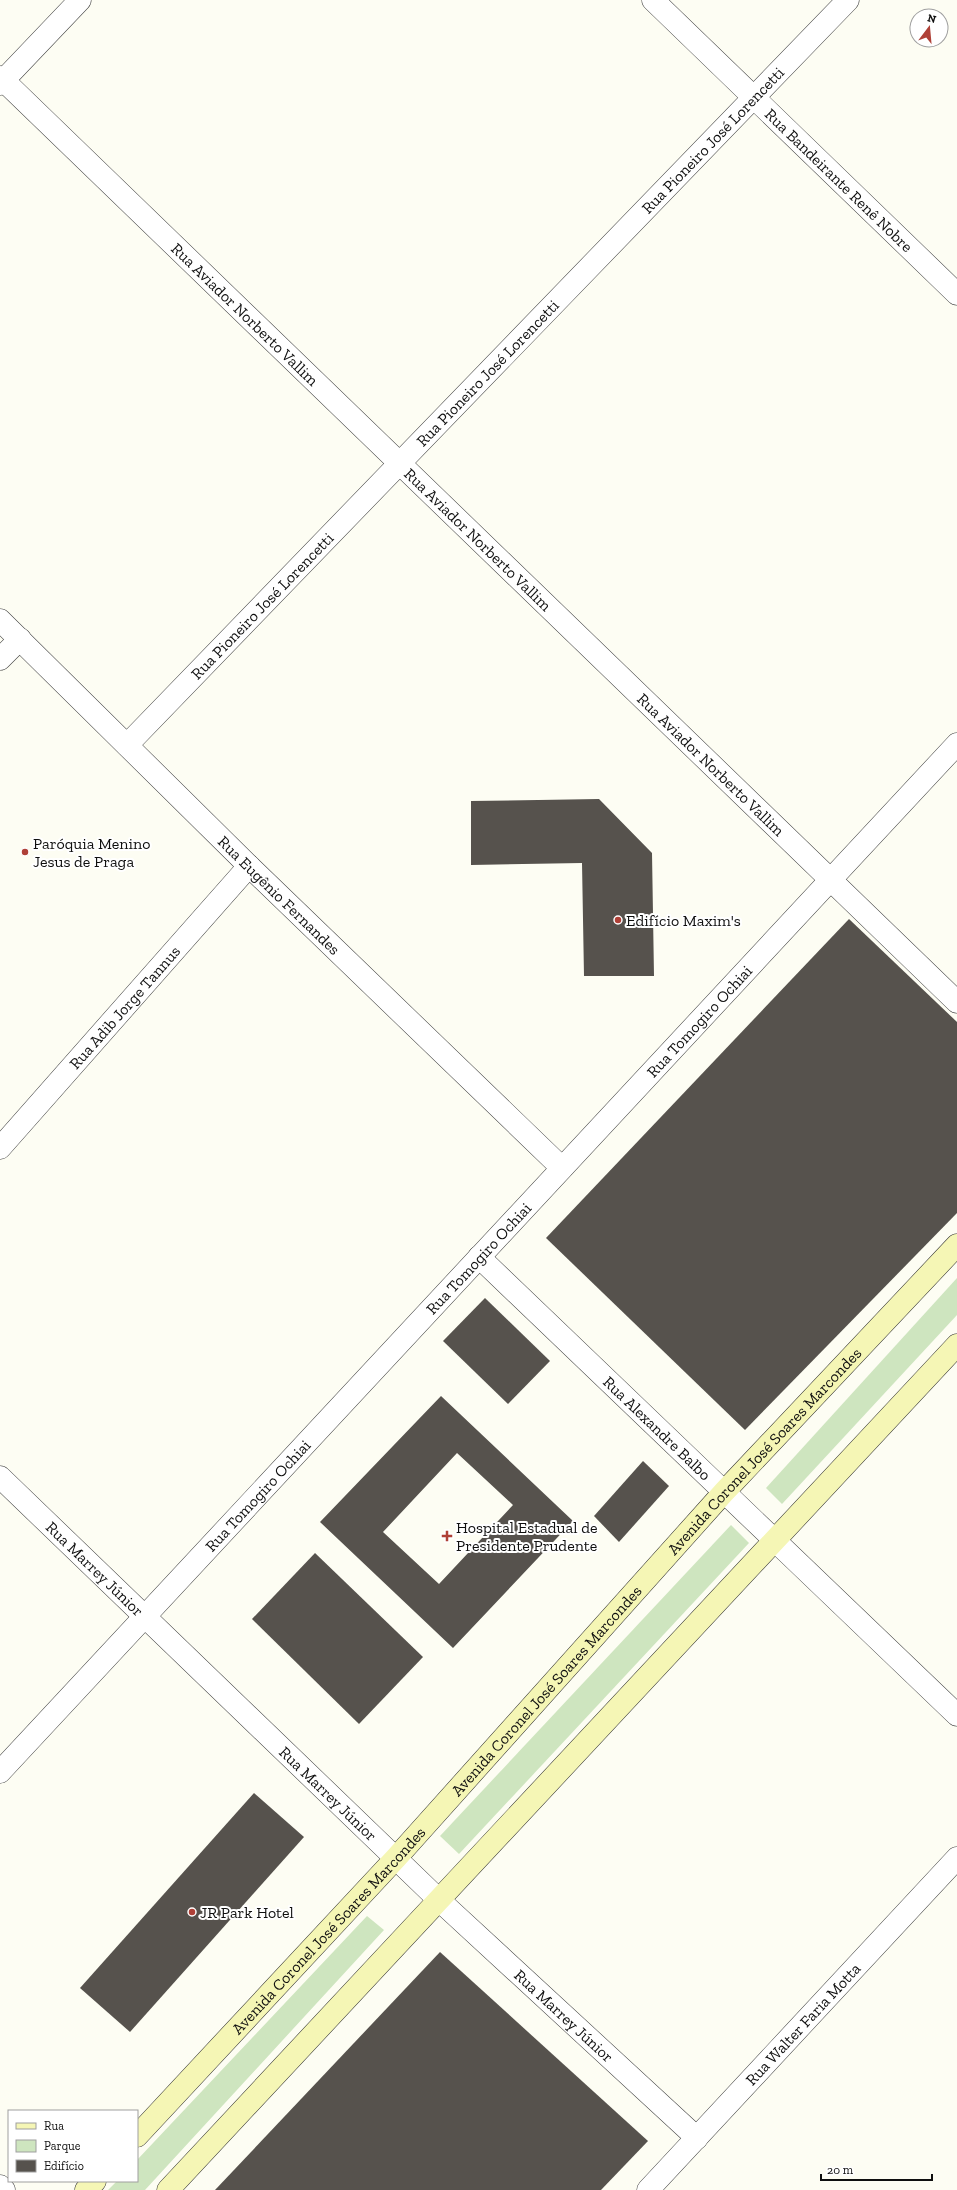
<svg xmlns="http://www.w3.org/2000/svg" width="957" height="2190" font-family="'Zilla Slab',serif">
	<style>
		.green { fill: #cee5bf }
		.building { fill: #56524d; fill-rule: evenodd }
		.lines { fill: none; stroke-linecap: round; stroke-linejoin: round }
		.street-casing { stroke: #424242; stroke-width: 23 }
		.secondary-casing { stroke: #313131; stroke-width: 23 }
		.street { stroke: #fff; stroke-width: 22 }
		.secondary { stroke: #f5f6b5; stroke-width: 22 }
		.poi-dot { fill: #af4037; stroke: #fff; stroke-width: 1.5 }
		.labels { text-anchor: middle; stroke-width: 4; stroke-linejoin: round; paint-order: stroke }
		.street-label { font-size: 16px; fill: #0f0f0f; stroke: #fff }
		.poi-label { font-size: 16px; fill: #0f0f0f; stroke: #fff; text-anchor: start }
	</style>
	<rect width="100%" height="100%" fill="#fdfdf3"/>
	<g class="green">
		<polygon points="957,1278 957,1315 782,1504 766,1488"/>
		<polygon points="731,1525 749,1543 459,1854 440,1836"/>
		<polygon points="367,1916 384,1930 145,2190 108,2190 117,2181 137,2181 137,2160"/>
	</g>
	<g class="building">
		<polygon points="599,799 652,853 654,976 584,976 582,863 471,865 471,801"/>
		<polygon points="849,919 957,1022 957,1213 745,1430 546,1238"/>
		<polygon points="485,1298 550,1361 508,1404 443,1341"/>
		<path d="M441,1396L573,1521L453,1648L320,1522ZM457,1453L513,1505L439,1584L383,1532Z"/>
		<polygon points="643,1461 669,1486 619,1542 594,1516"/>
		<polygon points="315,1553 423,1657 359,1724 252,1619"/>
		<polygon points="254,1793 304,1837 130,2032 80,1988"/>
		<polygon points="440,1952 648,2141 601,2190 215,2190"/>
	</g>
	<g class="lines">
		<g class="street-casing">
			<g id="street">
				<path id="s1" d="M653,0L957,294"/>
				<path id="s2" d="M0,77L957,1002"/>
				<polyline points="0,84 80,0"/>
				<path id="s3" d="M0,620L249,866L562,1168"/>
				<polyline points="0,659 20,639"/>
				<path id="s4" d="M127,745L848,0"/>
				<path id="s5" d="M0,1148L249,866"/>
				<path id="s6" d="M479,1257L957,1715"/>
				<path id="s7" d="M0,1477L439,1900L697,2138"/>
				<path id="s8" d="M0,1772L957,744"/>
				<polyline points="0,2186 4,2190"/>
				<path id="s9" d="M648,2190L957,1858"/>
			</g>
		</g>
		<g class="secondary-casing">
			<g id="secondary">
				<path id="s10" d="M137,2136L396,1858L724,1492L957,1245"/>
				<polyline points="86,2190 95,2181"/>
				<polyline points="168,2190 957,1345"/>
			</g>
		</g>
		<use href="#street" class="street"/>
		<use href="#secondary" class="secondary"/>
	</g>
	<g class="poi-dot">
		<circle cx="25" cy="852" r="4"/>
		<circle cx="618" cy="920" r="4"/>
		<path d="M445 1530h4v4h4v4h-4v4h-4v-4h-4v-4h4z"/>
		<circle cx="192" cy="1912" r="4"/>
	</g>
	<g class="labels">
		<g class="street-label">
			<text dy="6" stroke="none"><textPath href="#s4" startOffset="842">Rua Pioneiro José Lorencetti</textPath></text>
			<text dy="6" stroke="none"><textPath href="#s1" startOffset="259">Rua Bandeirante Renê Nobre</textPath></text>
			<text dy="6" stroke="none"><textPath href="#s2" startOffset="341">Rua Aviador Norberto Vallim</textPath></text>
			<text dy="6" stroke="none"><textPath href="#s4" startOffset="518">Rua Pioneiro José Lorencetti</textPath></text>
			<text dy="6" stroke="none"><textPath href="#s2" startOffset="665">Rua Aviador Norberto Vallim</textPath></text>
			<text dy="6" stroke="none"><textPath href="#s4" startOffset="194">Rua Pioneiro José Lorencetti</textPath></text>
			<text dy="6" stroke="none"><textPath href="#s2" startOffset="989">Rua Aviador Norberto Vallim</textPath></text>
			<text dy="6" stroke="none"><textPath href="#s3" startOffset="392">Rua Eugênio Fernandes</textPath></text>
			<text dy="6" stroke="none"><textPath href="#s5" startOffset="188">Rua Adib Jorge Tannus</textPath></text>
			<text dy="6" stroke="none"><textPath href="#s8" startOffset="1026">Rua Tomogiro Ochiai</textPath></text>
			<text dy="6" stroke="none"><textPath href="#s8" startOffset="702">Rua Tomogiro Ochiai</textPath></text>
			<text dy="6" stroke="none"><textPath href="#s6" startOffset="247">Rua Alexandre Balbo</textPath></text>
			<text dy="6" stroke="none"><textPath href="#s10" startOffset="929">Avenida Coronel José Soares Marcondes</textPath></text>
			<text dy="6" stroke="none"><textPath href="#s8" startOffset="378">Rua Tomogiro Ochiai</textPath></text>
			<text dy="6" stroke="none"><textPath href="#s7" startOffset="132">Rua Marrey Júnior</textPath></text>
			<text dy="6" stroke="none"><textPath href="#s10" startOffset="605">Avenida Coronel José Soares Marcondes</textPath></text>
			<text dy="6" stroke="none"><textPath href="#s7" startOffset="456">Rua Marrey Júnior</textPath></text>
			<text dy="6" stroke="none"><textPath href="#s10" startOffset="281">Avenida Coronel José Soares Marcondes</textPath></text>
			<text dy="6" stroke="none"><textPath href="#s7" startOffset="780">Rua Marrey Júnior</textPath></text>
			<text dy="6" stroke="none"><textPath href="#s9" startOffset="227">Rua Walter Faria Motta</textPath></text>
		</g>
		<g class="poi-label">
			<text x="33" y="849">Paróquia Menino<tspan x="33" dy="18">Jesus de Praga</tspan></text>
			<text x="626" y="926">Edifício Maxim's</text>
			<text x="456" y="1533">Hospital Estadual de<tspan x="456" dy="18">Presidente Prudente</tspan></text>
			<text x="200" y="1918">JR Park Hotel</text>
		</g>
	</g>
	<rect x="8" y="2110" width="130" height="72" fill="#ffffff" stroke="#9f9f9f"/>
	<rect x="16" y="2123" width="20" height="6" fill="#f5f6b5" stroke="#9f9f9f"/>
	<text x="44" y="2130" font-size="12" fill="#0f0f0f">Rua</text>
	<rect x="16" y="2140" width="20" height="12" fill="#cee5bf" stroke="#9f9f9f"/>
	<text x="44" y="2150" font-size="12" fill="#0f0f0f">Parque</text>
	<rect x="16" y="2160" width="20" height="12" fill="#56524d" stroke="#9f9f9f"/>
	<text x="44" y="2170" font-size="12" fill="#0f0f0f">Edifício</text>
	<g transform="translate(929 28) rotate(16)"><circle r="19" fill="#ffffff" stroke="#9f9f9f"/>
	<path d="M0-3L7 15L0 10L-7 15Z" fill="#af4037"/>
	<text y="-6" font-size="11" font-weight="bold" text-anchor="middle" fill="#0f0f0f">N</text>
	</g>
	<path d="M821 2174v6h111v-6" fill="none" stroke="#0f0f0f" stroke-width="2"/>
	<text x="827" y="2174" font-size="12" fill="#0f0f0f" stroke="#ffffff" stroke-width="3" paint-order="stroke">20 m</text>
</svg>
